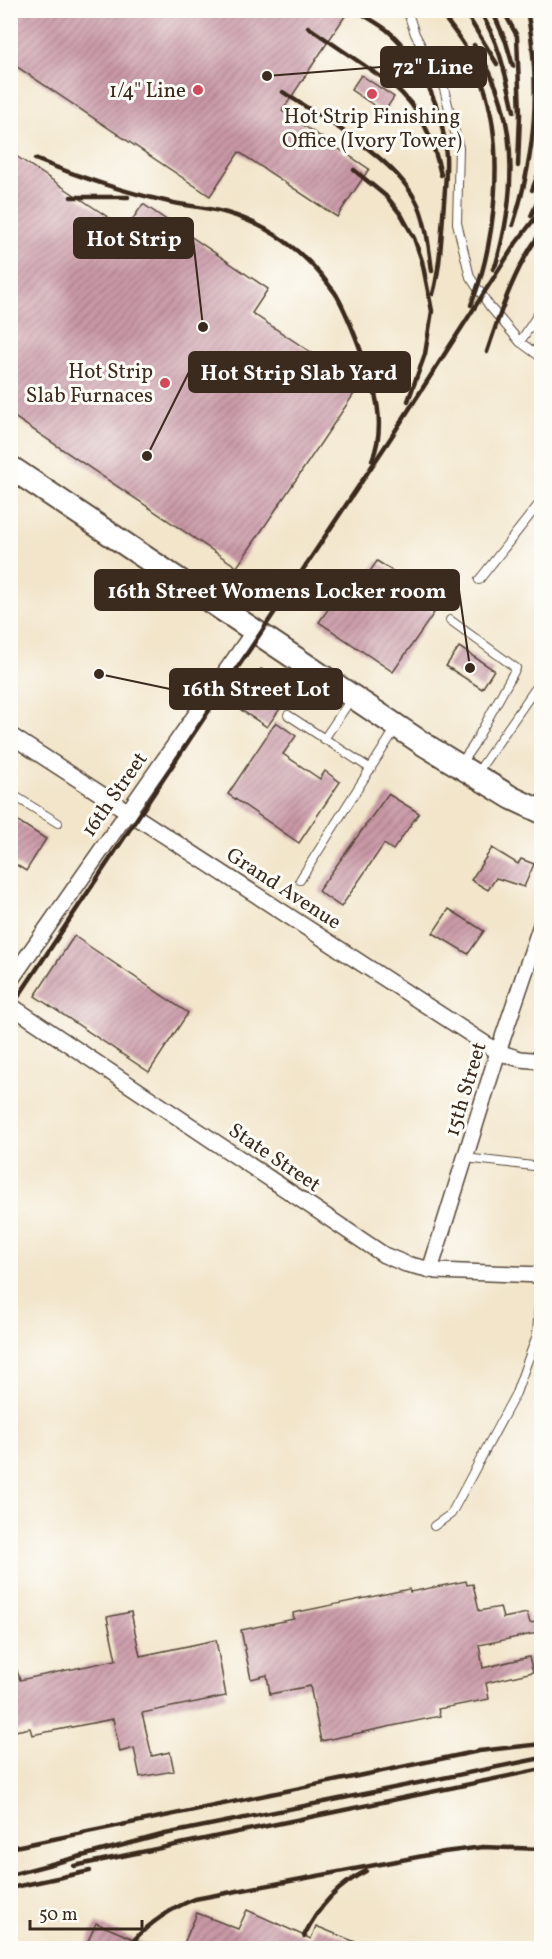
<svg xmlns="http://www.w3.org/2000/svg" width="552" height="1959" font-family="Vollkorn,serif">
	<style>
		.building { fill: url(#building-hatch) }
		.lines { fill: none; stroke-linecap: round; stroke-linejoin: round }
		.lane-casing { stroke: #564638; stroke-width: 10 }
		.street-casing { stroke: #564638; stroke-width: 18 }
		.secondary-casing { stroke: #564638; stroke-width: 26 }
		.lane { stroke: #fff; stroke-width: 8 }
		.street { stroke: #fff; stroke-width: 15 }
		.secondary { stroke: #fff; stroke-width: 22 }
		.rail { stroke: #3b2a1e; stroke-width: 4.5 }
		.poi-dot { fill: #d1495b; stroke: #fdfcf7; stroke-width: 2 }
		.labels { text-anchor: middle; stroke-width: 6; stroke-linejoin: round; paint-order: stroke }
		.poi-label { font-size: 21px; fill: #3b2a1e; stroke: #fdfcf7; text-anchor: end }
		.street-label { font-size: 21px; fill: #3b2a1e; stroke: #fdfcf7 }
		.leader { fill: none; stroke: #3b2a1e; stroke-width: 2 }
		.callout-dot { fill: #3b2a1e; stroke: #fdfcf7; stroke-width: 2 }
		.callout { fill: #3b2a1e; stroke: #3b2a1e; stroke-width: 2 }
		.callout-label { font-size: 22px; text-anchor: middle; font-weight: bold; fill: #fff }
	</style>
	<defs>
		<pattern id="building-hatch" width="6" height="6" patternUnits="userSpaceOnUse" patternTransform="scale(1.5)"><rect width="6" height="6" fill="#c998a6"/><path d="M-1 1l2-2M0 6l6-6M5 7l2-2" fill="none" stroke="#a47c87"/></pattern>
	</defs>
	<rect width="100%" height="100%" fill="#fdfcf7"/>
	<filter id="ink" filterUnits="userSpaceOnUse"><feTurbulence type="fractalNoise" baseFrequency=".0167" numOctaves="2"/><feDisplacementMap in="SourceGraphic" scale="12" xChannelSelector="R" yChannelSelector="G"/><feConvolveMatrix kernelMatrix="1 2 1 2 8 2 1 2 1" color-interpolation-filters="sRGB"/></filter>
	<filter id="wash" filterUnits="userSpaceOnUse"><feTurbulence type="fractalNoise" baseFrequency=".008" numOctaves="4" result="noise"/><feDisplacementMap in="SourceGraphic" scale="24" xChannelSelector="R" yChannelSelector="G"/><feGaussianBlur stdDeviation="1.35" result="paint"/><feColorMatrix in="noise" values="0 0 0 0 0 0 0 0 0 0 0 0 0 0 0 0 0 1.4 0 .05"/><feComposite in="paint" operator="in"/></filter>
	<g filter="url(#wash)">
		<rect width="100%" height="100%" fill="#f2e5ca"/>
		<g id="blocks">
			<g class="building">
				<polygon points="10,10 349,10 282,111 369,169 337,217 239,152 210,196 10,62"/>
				<polygon points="361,75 394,97 384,112 351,90"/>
				<polygon points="10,152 126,229 143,204 268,289 252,313 360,385 237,567 10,414"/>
				<polygon points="377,561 436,599 429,609 434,613 393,672 319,622 344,587 354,595"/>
				<polygon points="459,647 494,670 482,689 446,666"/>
				<polygon points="261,669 294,689 267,727 235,706"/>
				<polygon points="276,722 296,736 283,754 320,779 325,771 340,782 299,843 228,794"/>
				<polygon points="388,794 419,813 393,850 384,844 341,907 318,891"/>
				<polygon points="10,816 46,839 26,871 10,861"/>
				<polygon points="492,848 518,864 521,859 534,864 524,887 496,878 488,890 471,880"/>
				<polygon points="449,909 484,931 468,954 433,933"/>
				<polygon points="74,936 188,1013 149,1072 35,996"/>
				<polygon points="466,1581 467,1585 473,1584 479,1611 500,1607 503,1618 527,1613 530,1623 542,1621 542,1632 479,1645 483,1668 529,1657 533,1672 486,1683 489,1699 438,1709 440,1716 321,1741 310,1686 270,1694 267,1675 251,1679 241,1630 294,1619 293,1613 409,1589 410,1592"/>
				<polygon points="131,1612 140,1656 216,1640 226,1696 142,1713 152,1756 170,1752 174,1771 140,1777 134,1748 120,1752 113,1719 32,1735 30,1728 10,1732 10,1658 13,1658 20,1680 116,1660 107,1617"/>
				<polygon points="247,1910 311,1939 316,1926 370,1948 182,1948 197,1913 238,1929"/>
				<polygon points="96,1923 155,1948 85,1948"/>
			</g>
		</g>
	</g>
	<g filter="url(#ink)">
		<use href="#blocks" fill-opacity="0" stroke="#564638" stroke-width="1.5"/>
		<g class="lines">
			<g class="lane-casing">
				<g id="lane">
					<polyline points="407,10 415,34 444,89 459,148 457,223 470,277 490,307 520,342"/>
					<polyline points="542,308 520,342 542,358"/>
					<polyline points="479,580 542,500"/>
					<polyline points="450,620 516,668 473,746 461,763"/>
					<polyline points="288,715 371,769"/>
					<polyline points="324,739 352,698"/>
					<polyline points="477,773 542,679"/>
					<polyline points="10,793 58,823"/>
					<polyline points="300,880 396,728"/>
					<polyline points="465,1158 542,1167"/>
					<polyline points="434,1526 451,1514 516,1393 537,1335 541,1275"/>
				</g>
			</g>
			<g class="street-casing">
				<g id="street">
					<polyline points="10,735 498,1052 520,1059 542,1061"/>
					<polyline points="10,981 254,631"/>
					<polyline points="10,1005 384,1255 406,1264 436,1271 542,1275"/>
					<polyline points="430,1270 498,1052 542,922"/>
				</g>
			</g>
			<g class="secondary-casing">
				<polyline id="secondary" points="10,467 425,745 512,798 542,812"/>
			</g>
			<use href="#lane" class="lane"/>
			<use href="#street" class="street"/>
			<use href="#secondary" class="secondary"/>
			<g class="rail">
				<path d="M356,10C366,17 378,23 387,30C422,60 444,111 446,156C447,176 444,197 443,216C441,241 440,269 433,294"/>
				<path d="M438,10C457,33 474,56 483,84C505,148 496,243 471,305"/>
				<polyline points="464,10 497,64"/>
				<path d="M479,10C499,41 506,76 514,111"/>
				<polyline points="492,10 506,42 513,66"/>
				<polyline points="503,10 517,36 520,114 518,166"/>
				<path d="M308,27L393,85C421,109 433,138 441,175"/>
				<path d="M474,45C519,111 517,190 496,264L493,269"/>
				<path d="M283,92C327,122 398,158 419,207C427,227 429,249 432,271"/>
				<path d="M35,159C77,176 120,191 165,201C185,206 207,207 227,213C268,225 304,251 329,285C332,289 335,292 337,296C347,314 355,335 362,354C375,389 387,423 372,460"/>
				<polyline points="354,170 387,197 402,216 414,238 422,261 432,311 425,354 408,401"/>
				<polyline points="532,190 542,164"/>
				<polyline points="71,197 128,197"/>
				<polyline points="531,216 542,192"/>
				<path d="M513,225C536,152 541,86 527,10"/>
				<path d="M487,352C501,310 515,267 542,231"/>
				<polyline points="10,1009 390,439 516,243 542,209"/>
				<polyline points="10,1848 479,1751 542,1744"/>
				<polyline points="74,1866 542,1769"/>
				<polyline points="10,1875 165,1834 542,1758"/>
				<polyline points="10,1888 90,1871"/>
				<path d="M304,1936C317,1909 338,1885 366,1871"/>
				<path d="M134,1940C151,1922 172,1908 195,1899L444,1852L483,1847L542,1849"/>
			</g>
		</g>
	</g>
	<g class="poi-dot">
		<circle cx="198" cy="90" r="6"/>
		<circle cx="372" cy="94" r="6"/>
		<circle cx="165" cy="383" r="6"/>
	</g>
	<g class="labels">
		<g class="poi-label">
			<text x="186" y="97">1/4" Line</text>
			<text x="372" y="123" text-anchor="middle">Hot Strip Finishing<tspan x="372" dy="24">Office (Ivory Tower)</tspan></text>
			<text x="153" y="378">Hot Strip<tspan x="153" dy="24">Slab Furnaces</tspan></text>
		</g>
		<g class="street-label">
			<text transform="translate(114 794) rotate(-55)" y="7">16th Street</text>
			<text transform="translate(284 888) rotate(33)" y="7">Grand Avenue</text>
			<text transform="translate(465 1089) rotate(-73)" y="7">15th Street</text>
			<text transform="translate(275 1157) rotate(34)" y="7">State Street</text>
		</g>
	</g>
	<path class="leader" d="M267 76L381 67M203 327L193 238M147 456L189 372M470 668L459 590M99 674L170 689"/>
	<g class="callout-dot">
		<circle cx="267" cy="76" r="6"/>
		<circle cx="203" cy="327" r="6"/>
		<circle cx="147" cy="456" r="6"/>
		<circle cx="470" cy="668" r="6"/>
		<circle cx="99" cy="674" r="6"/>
	</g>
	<g class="callout">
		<rect x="381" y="47" width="105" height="40" rx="6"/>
		<rect x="74" y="218" width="119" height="40" rx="6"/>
		<rect x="189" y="352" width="221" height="40" rx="6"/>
		<rect x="95" y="570" width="364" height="40" rx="6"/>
		<rect x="170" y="669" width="172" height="40" rx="6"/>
	</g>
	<g class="callout-label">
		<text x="433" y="74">72" Line</text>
		<text x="134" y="246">Hot Strip</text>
		<text x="299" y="380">Hot Strip Slab Yard</text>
		<text x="277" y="598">16th Street Womens Locker room</text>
		<text x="256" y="696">16th Street Lot</text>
	</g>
	<rect width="552" height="1959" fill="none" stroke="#fdfcf7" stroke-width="36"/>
	<path d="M30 1920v9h112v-9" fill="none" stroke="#3b2a1e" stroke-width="3"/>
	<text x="39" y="1920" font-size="18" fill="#3b2a1e" stroke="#fdfcf7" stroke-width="4.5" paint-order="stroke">50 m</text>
</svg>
